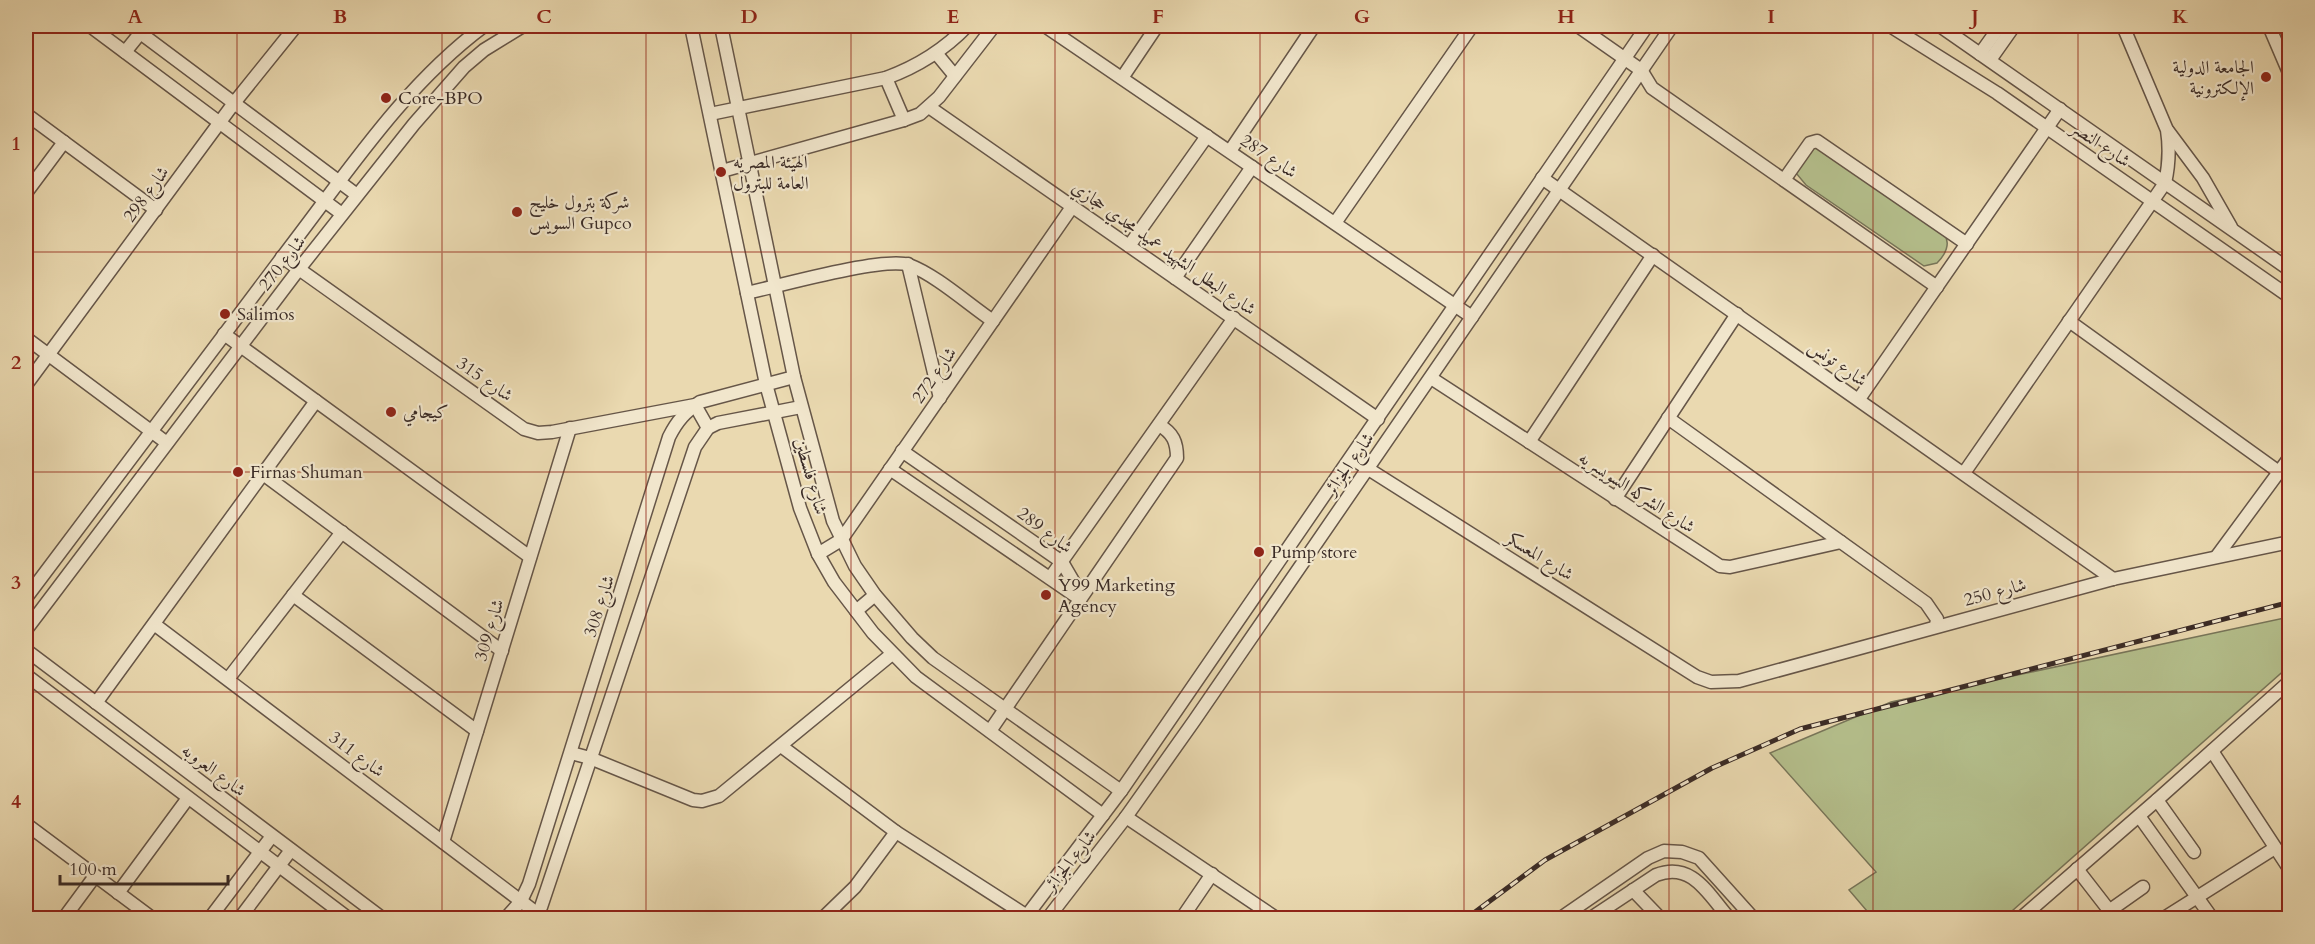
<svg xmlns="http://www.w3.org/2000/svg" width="2315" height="944" font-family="Cardo,Amiri,serif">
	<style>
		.green { fill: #b5c08d; stroke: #78765a; stroke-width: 1.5 }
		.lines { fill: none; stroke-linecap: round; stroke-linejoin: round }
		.minor-casing { stroke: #665648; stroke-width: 15 }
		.minor { stroke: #f1e6cc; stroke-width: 12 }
		.rail-casing { stroke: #3a2b26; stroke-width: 5 }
		.rail { stroke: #f1e6cc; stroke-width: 3; stroke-dasharray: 9; stroke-linecap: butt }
		.grid { fill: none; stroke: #8f2418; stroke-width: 1.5; stroke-opacity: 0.55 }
		.poi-dot { fill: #8f2418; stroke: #f1e6cc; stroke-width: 2 }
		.labels { text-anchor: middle; stroke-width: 4.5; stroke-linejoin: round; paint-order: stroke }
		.poi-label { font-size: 18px; fill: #3a2b26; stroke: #f1e6cc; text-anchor: start }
		.street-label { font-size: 18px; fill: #3a2b26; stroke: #f1e6cc }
		.neatline { fill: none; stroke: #8f2418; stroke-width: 2 }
		.grid-label { font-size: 20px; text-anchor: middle; font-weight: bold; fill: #8f2418 }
	</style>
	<rect width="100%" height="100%" fill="#ead9b0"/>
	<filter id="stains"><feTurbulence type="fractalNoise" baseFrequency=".00333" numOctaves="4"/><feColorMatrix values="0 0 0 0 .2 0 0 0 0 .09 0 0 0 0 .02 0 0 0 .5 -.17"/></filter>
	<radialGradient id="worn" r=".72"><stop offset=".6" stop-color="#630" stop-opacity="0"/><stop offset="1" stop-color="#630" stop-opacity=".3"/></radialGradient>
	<g class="green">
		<path d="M1814,145L1944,233C1951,244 1946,254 1937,263L1924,266L1806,185L1796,173Z"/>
		<polygon points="2289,617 2289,666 2004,918 1873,918 1849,890 1876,872 1770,753 1891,702"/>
	</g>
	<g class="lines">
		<g class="minor-casing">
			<g id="minor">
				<polyline points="90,26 342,214"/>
				<polyline points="131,26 357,195"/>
				<polyline points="691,26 766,384 800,508 818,554 834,582 873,633 916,677 1103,815"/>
				<polyline points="721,26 794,377 833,521 855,566 875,595 912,638 933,658 1121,791"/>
				<polyline points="1045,26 1472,317"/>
				<polyline points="1578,26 1641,70 1652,88 1937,287"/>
				<polyline points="1890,26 1997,93 2290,297"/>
				<polyline points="1940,26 2290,270"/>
				<polyline points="2269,26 2290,75"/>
				<polyline points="125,52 146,26"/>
				<polyline points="936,53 955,76"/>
				<polyline points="1980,54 2000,26"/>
				<polyline points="1990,60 2014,26"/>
				<polyline points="886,78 904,120"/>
				<polyline points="1122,78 1157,26"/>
				<polyline points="929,107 1378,419"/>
				<polyline points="26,114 156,210"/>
				<path d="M710,114L886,78C916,67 945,49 967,26"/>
				<polyline points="2168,131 2203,178 2231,227"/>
				<polyline points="1230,151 1314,26"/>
				<polyline points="722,171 904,120 920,114 939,97 994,26"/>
				<polyline points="1542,178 2113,579"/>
				<polyline points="1784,180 1810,143 1817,141 1967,244"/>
				<polyline points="26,193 64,142"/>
				<polyline points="1335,223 1472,26"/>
				<polyline points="1129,246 1207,136"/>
				<polyline points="282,257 524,429 538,433 552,432 695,405 708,428"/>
				<polyline points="908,264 940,398"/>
				<polyline points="1175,278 1252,167"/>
				<path d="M747,293C778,286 885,256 909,265C936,275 968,304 993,321"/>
				<polyline points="2069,321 2279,472"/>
				<polyline points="224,334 530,557"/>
				<polyline points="26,338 167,443"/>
				<polyline points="1431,378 1720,566 1730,567 1841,542"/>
				<polyline points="26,385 234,103 296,26"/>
				<polyline points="1859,399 2060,109"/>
				<polyline points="1668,418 1926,603 1937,619 1936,626"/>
				<polyline points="1529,442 1653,255"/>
				<polyline points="902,451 1062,562 1076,586 1080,599"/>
				<polyline points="1351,458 1697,677 1711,682 1739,681 2113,579 2290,542"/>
				<polyline points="890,469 1080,599"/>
				<path d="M1964,473L2165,183C2169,165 2170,149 2167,130L2123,26"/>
				<polyline points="263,474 502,651"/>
				<polyline points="1615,499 1737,314"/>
				<polyline points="818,554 841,540 1072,207"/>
				<polyline points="2217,556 2290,457"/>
				<polyline points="1050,578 1234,318"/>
				<polyline points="293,595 477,731"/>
				<path d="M26,598C115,480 203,361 293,243C351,167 406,84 484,26"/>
				<polyline points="856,611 875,595"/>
				<polyline points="154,624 538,914"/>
				<polyline points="26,630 299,269 414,124 464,67 484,50 523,26"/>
				<polyline points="26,650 382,918"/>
				<polyline points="26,675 348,918"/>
				<polyline points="228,679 342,532"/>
				<polyline points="96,703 316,401"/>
				<path d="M990,731L1177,458C1177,442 1173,433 1159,425"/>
				<polyline points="781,746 896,832 1027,916"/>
				<polyline points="2212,751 2290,870"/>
				<polyline points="571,753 590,758 693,800 702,801 719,796 892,654"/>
				<polyline points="2157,800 2194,852"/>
				<polyline points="2139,816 2212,918"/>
				<polyline points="1126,817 1276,918"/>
				<polyline points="26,824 152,918"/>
				<polyline points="443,842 570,428"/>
				<polyline points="2077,869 2115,918"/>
				<polyline points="1633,890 1660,918"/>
				<polyline points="118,893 188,798"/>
				<polyline points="2109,911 2143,887"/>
				<polyline points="64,918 95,876"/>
				<polyline points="210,918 272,836"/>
				<polyline points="240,918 291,850"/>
				<path d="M506,918L521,901L529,884L669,437C677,421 685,412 700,402L794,377"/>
				<polyline points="535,918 541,907 695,447 708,428 718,423 801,407"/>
				<polyline points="823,918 855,887 896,832"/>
				<polyline points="1025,918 1121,791 1647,26"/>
				<polyline points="1048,918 1126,817 1194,721 1672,26"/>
				<polyline points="1182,918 1212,874"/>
				<polyline points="1561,918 1648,858 1664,851 1682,852 1699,858 1753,918"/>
				<path d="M1591,918L1656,875C1692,861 1708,894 1729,918"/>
				<polyline points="2021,918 2157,800 2290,681"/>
				<polyline points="2164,918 2275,848"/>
			</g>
		</g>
		<use href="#minor" class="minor"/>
		<g class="rail-casing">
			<polyline id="rail" points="1467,918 1545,860 1712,768 1800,729 2290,602"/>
		</g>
		<use href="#rail" class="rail"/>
	</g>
	<path class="grid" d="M237,26V918M442,26V918M646,26V918M851,26V918M1055,26V918M1260,26V918M1464,26V918M1669,26V918M1873,26V918M2078,26V918M26,252H2290M26,472H2290M26,692H2290"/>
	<g class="poi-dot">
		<circle cx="2266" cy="77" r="6"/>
		<circle cx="386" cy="98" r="6"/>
		<circle cx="721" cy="172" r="6"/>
		<circle cx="517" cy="212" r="6"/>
		<circle cx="225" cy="314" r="6"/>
		<circle cx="391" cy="412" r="6"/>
		<circle cx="238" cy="472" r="6"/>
		<circle cx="1259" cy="552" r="6"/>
		<circle cx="1046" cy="595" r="6"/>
	</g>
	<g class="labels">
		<g class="poi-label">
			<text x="2254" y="73" text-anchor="end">الجامعة الدولية<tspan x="2254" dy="21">الإلكترونية</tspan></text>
			<text x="398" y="104">Core-BPO</text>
			<text x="733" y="168">الهيئة المصريه<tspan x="733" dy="21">العامة للبترول</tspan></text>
			<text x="529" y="208">شركة بترول خليج<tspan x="529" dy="21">السويس Gupco</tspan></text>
			<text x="237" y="320">Salimos</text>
			<text x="403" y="418">كيجامي</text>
			<text x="250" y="478">Firnas Shuman</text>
			<text x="1271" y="558">Pump store</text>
			<text x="1058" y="591">Y99 Marketing<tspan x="1058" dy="21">Agency</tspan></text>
		</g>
		<g class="street-label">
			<text transform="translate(2101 144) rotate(34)" y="6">شارع النصر</text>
			<text transform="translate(1269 156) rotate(34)" y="6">شارع 287</text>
			<text transform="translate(146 194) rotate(-54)" y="6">شارع 298</text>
			<text transform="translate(1164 248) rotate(35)" y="6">شارع البطل الشهيد عميد مجدي حجازي</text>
			<text transform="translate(282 263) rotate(-52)" y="6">شارع 270</text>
			<text transform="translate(1838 363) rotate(35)" y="6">شارع تونس</text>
			<text transform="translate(934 375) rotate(-55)" y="6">شارع 272</text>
			<text transform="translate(485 379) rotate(35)" y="6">شارع 315</text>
			<text transform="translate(1349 464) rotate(-55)" y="6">شارع الجزائر</text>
			<text transform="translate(811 476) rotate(74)" y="6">شارع فلسطين</text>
			<text transform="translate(1637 492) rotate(33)" y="6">شارع الشركه السويسريه</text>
			<text transform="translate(1045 530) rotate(37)" y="6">شارع 289</text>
			<text transform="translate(1540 556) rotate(32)" y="6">شارع المعسكر</text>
			<text transform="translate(1995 592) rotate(-15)" y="6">شارع 250</text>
			<text transform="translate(599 606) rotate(-72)" y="6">شارع 308</text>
			<text transform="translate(489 630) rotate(-73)" y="6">شارع 309</text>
			<text transform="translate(357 754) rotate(37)" y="6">شارع 311</text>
			<text transform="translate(214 770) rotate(37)" y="6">شارع العروبه</text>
			<text transform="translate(1070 861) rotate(-52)" y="6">شارع الجزائر</text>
		</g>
	</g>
	<rect width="2315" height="944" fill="none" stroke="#ead9b0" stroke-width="66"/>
	<path d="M60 875v9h168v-9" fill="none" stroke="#3a2b26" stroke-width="3"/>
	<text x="69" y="875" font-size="18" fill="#3a2b26" stroke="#f1e6cc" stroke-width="4.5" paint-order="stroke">100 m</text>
	<rect x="33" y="33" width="2249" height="878" class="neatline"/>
	<g class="grid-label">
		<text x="135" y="23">A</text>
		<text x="340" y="23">B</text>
		<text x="544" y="23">C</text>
		<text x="749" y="23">D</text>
		<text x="953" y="23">E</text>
		<text x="1158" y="23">F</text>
		<text x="1362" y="23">G</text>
		<text x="1566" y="23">H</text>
		<text x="1771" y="23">I</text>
		<text x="1975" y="23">J</text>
		<text x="2180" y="23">K</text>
		<text x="16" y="150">1</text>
		<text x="16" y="369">2</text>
		<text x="16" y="589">3</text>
		<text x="16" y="808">4</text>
	</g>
	<rect width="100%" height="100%" filter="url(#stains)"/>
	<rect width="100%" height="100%" fill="url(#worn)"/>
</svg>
